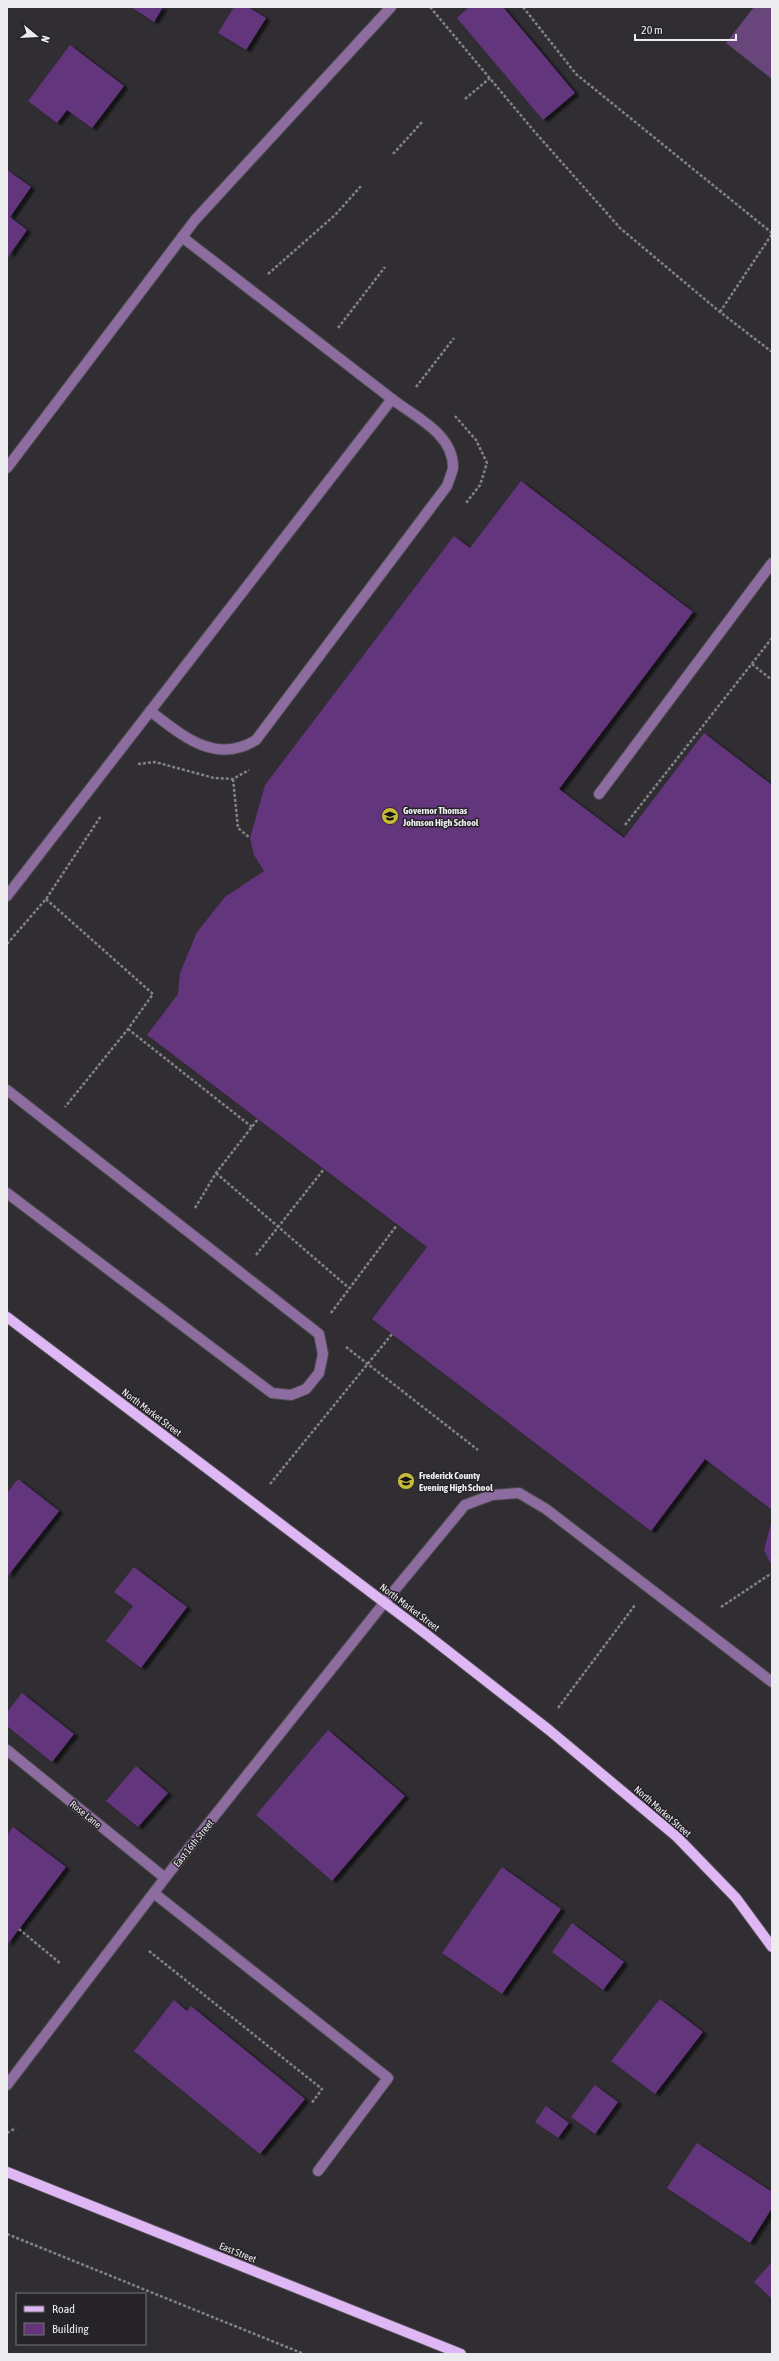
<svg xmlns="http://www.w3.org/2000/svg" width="779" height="2361" font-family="'Asap Condensed',sans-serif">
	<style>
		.green { fill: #68457b }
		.building { fill: #64347c; filter: url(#shadow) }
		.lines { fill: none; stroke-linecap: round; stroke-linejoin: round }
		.minor-casing { stroke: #4e4c50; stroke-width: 12 }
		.major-casing { stroke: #4e4c50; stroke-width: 12 }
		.path { stroke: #848286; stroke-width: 2.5; stroke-dasharray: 3 2; stroke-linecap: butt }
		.minor { stroke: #8d6d9f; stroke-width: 10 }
		.major { stroke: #deb7f4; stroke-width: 10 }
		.labels { text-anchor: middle; stroke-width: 3; stroke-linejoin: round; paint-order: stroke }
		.poi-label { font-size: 10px; font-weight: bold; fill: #ecebed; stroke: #262428; text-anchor: start }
		.street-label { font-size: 10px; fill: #ecebed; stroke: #262428 }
	</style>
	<defs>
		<filter id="shadow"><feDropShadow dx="4.5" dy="2.5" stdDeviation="1" flood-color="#0009"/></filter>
	</defs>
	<rect width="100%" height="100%" fill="#302e32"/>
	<polygon class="green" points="754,7 772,7 772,79 726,43"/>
	<g class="building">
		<polygon points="131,7 163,7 154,22"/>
		<polygon points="234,7 248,7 266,18 246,50 218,33"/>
		<polygon points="469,7 503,7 575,93 543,120 457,18"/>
		<polygon points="70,45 124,86 92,128 67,110 57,123 28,101"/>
		<polygon points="7,170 31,187 10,217 27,230 8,257"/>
		<polygon points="521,481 693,612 559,789 624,838 704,733 772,785 772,1510 705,1459 651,1531 372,1319 427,1247 147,1035 178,994 180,973 197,932 225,897 264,871 254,855 250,838 265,785 454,536 470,548"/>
		<polygon points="18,1479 59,1511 7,1577 7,1493"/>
		<polygon points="772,1520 772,1566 764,1550"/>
		<polygon points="134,1567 187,1607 141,1668 106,1641 133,1606 114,1592"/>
		<polygon points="22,1693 74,1734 52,1762 7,1726 7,1712"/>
		<polygon points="328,1730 405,1796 332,1881 256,1815"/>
		<polygon points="136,1766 168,1793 138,1827 106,1801"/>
		<polygon points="13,1827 66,1867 7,1945 7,1835"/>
		<polygon points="502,1867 561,1909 502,1994 442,1953"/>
		<polygon points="572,1923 624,1962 603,1990 552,1952"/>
		<polygon points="660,1999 703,2032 655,2094 611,2061"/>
		<polygon points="174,2000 187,2011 191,2006 305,2099 260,2154 134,2051"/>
		<polygon points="595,2085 618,2102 595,2134 571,2117"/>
		<polygon points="546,2106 569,2123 558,2138 535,2122"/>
		<polygon points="697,2143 772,2192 772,2208 750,2243 667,2188"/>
		<polygon points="772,2262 772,2299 754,2282"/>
	</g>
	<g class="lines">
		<g class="minor-casing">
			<g id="minor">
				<polyline points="7,468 195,220 391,7"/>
				<path d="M150,711C183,736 215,765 256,740L447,486C449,480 452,473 453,468C454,434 415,417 392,399"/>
				<polyline points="599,794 772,563"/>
				<polyline points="7,896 392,399 182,237"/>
				<polyline points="7,1090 319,1334 323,1354 319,1373 306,1389 291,1395 272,1393 7,1193"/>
				<polyline points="7,1750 165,1878"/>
				<polyline points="155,1894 388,2078 318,2171"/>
				<polyline points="7,2085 165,1878 384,1603 465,1505 492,1495 519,1493 546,1509 772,1682"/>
			</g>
		</g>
		<g class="major-casing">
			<g id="major">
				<polyline points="7,1317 426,1634 549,1730 677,1837 736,1898 772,1947"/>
				<polyline points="7,2172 461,2354"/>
			</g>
		</g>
		<g class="path">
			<polyline points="430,7 534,131 620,228 720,312 772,352"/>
			<polyline points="523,7 576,74 772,233"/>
			<polyline points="465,99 490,78"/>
			<polyline points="393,154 423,121"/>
			<polyline points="268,274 335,215 362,185"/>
			<polyline points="720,312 772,234"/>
			<polyline points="338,328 385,267"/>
			<polyline points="416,387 454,338"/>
			<polyline points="455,416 476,440 487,463 480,485 466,503"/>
			<polyline points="752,664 772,680"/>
			<polyline points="138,764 155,762 214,778 233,779 249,770"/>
			<polyline points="233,779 238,828 250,838"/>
			<polyline points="625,825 772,638"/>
			<polyline points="46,899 153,994 128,1029 65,1107"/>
			<polyline points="7,944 46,899 101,816"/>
			<polyline points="128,1029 252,1127"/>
			<polyline points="216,1173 349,1288"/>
			<polyline points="195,1208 216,1173 258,1119"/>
			<polyline points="256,1255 324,1169"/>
			<polyline points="331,1313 397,1225"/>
			<polyline points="346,1347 478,1450"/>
			<polyline points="270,1484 392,1334"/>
			<polyline points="721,1607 772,1573"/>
			<polyline points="558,1708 635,1605"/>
			<polyline points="19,1929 61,1964"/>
			<polyline points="149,1951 322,2089 311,2104"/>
			<polyline points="7,2133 16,2128"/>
			<polyline points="7,2234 304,2354"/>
		</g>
		<use href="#minor" class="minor"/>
		<use href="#major" class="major"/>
	</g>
	<defs>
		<g id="school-disc" transform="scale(0.9)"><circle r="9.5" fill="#c8bb3b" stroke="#262428"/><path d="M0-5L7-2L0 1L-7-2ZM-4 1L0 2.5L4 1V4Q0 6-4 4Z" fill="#111"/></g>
	</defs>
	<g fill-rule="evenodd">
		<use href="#school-disc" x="390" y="816"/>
		<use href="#school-disc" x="406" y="1481"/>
	</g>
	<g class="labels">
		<g class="poi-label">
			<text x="403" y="814">Governor Thomas<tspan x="403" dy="12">Johnson High School</tspan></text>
			<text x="419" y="1479">Frederick County<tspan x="419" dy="12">Evening High School</tspan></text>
		</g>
		<g class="street-label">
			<text transform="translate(152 1412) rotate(37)" y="4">North Market Street</text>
			<text transform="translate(410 1607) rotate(37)" y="4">North Market Street</text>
			<text transform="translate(663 1811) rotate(41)" y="4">North Market Street</text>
			<text transform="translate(86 1814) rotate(39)" y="4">Rose Lane</text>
			<text transform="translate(193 1843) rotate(-51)" y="4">East 16th Street</text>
			<text transform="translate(238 2252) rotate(22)" y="4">East Street</text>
		</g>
	</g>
	<rect width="779" height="2361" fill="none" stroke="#ecebed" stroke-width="16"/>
	<rect x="16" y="2293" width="130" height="52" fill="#262428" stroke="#757477"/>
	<rect x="24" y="2306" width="20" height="6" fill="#deb7f4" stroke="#757477"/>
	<text x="52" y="2313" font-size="12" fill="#ecebed">Road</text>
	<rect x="24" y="2323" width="20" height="12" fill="#64347c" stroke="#757477"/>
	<text x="52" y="2333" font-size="12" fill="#ecebed">Building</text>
	<g transform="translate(36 36) rotate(108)" stroke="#262428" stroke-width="3" paint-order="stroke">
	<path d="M0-3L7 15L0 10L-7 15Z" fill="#ecebed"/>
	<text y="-6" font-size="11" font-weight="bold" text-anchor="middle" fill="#ecebed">N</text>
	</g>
	<path d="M635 34v6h101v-6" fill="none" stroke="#ecebed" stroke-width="2"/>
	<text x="641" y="34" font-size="12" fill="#ecebed" stroke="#262428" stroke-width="3" paint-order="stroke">20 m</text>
</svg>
